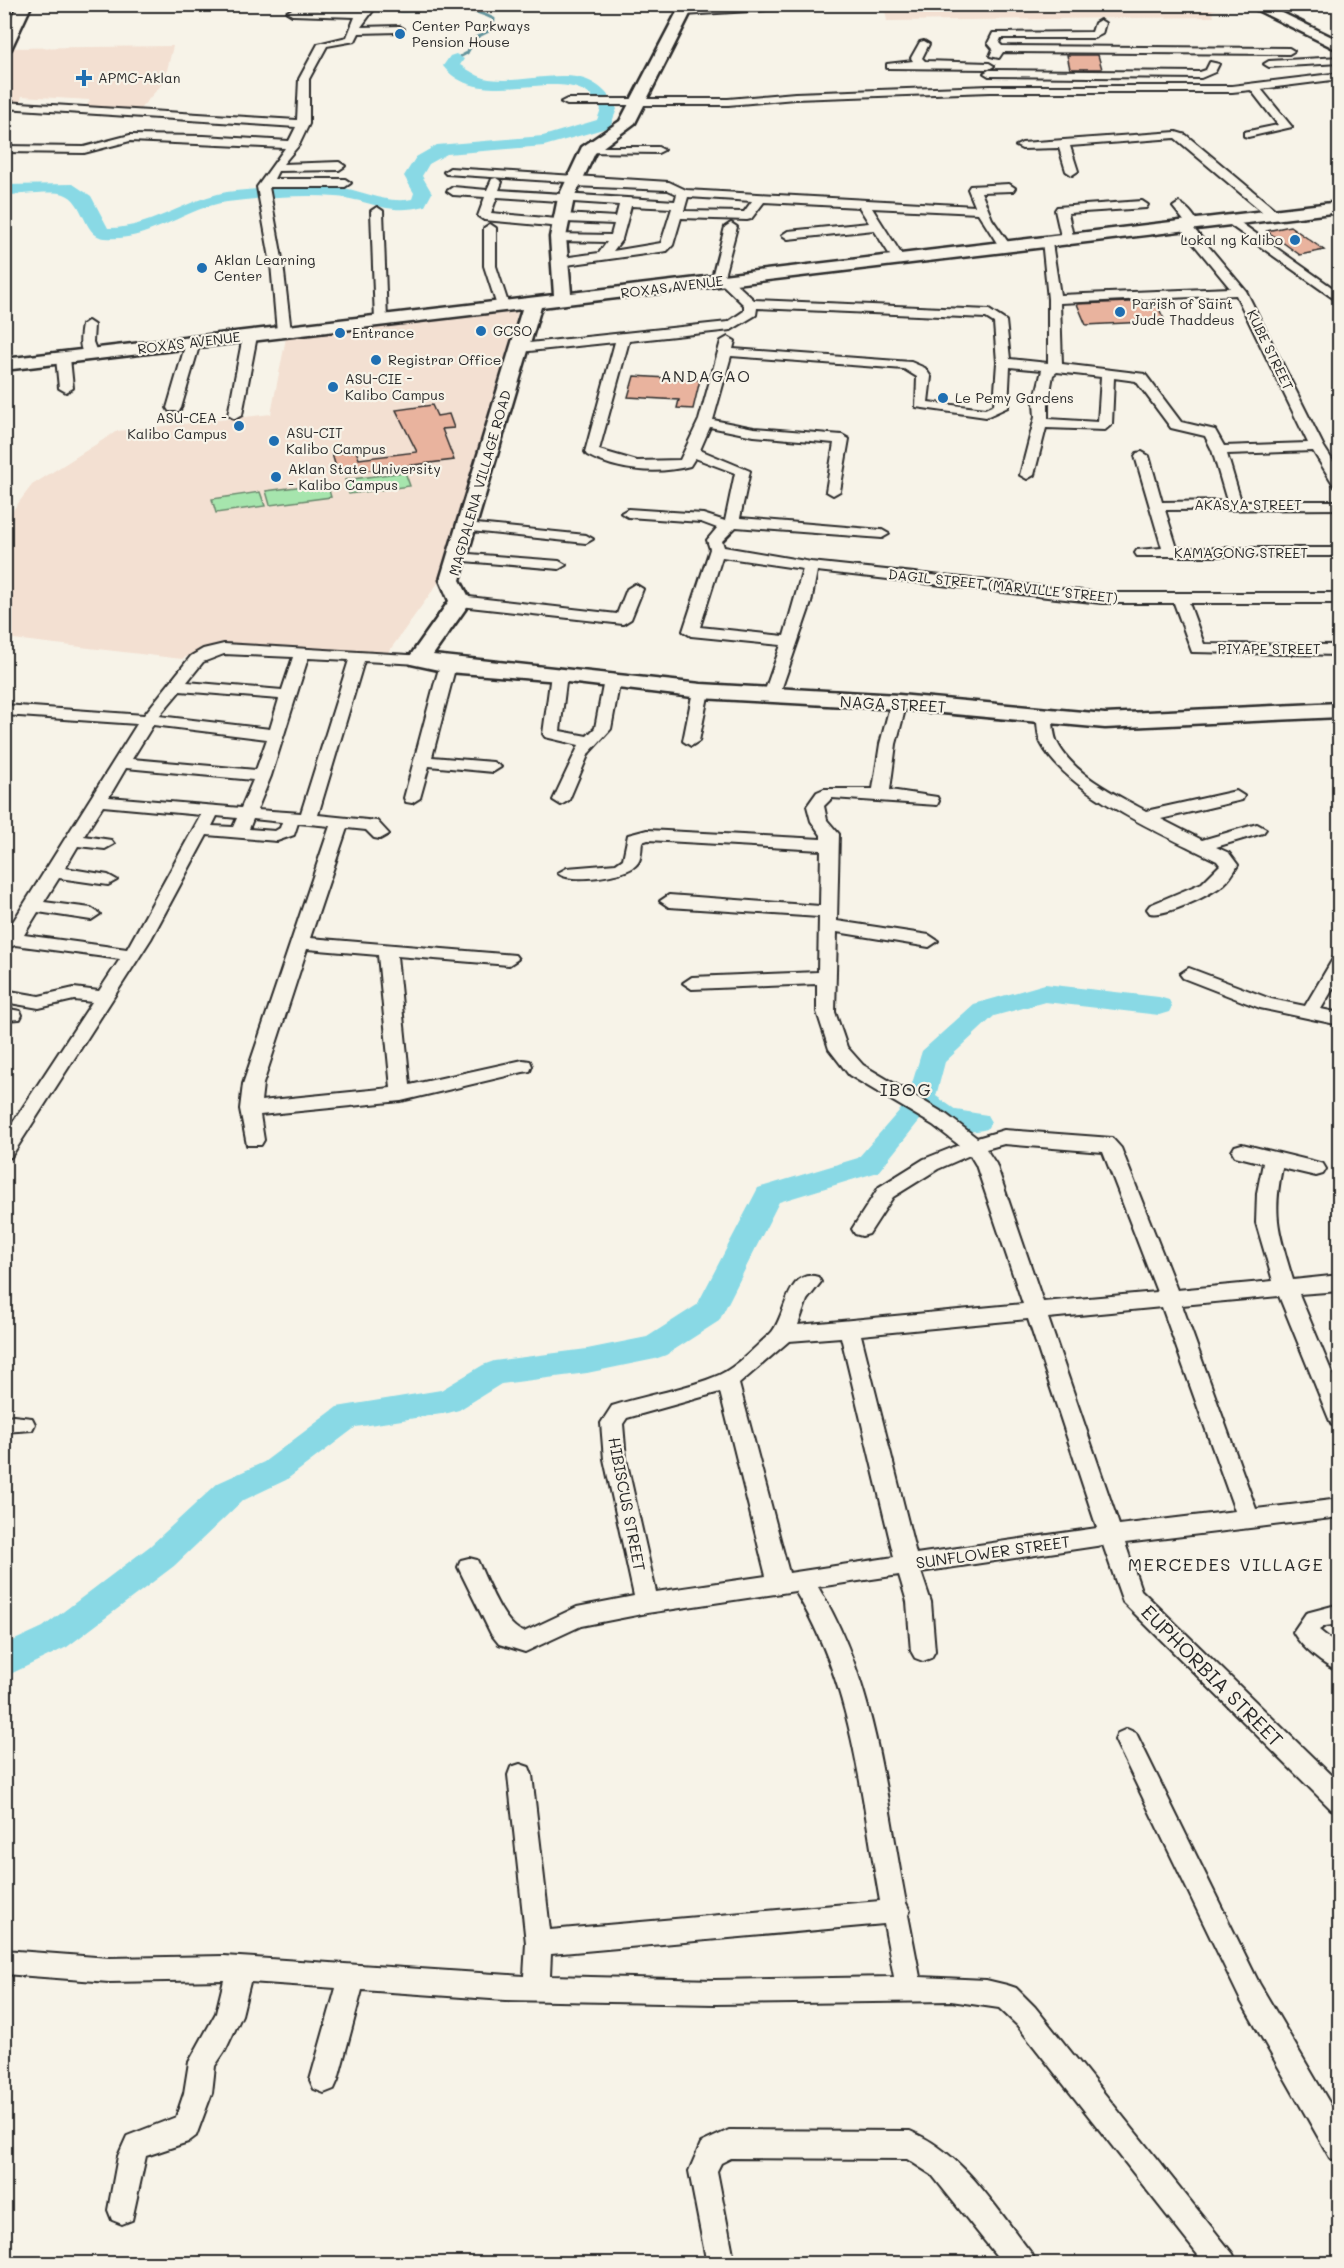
<svg xmlns="http://www.w3.org/2000/svg" width="1344" height="2268" font-family="Mali,sans-serif">
	<style>
		.built { fill: #f3e0d2 }
		.green { fill: #a6e5ad; stroke: #68886c; stroke-width: 1.5 }
		.lines { fill: none; stroke-linecap: round; stroke-linejoin: round }
		.stream { stroke: #63939b; stroke-width: 3 }
		.river { fill: #89d9e5; fill-rule: evenodd }
		.building { fill: #e9b39e; stroke: #2b2b2b; stroke-width: 1.5 }
		.street-casing { stroke: #2b2b2b; stroke-width: 4 }
		.secondary-casing { stroke: #2b2b2b; stroke-width: 5 }
		.street { fill: #f7f3e8; fill-rule: evenodd }
		.secondary { fill: #f7f3e8; fill-rule: evenodd }
		.poi-dot { fill: #1f6fb2; stroke: #f7f3e8; stroke-width: 2 }
		.labels { text-anchor: middle; stroke-width: 4.5; stroke-linejoin: round; paint-order: stroke }
		.far-poi-label { font-size: 14px; fill: #2b2b2b; stroke: #f7f3e8; text-anchor: start }
		.far-street-label { font-size: 14px; fill: #2b2b2b; stroke: #f7f3e8 }
		.far-quarter-label { font-size: 16px; letter-spacing: 1.5px; fill: #2b2b2b; stroke: #f7f3e8 }
		.street-label { font-size: 16px; fill: #2b2b2b; stroke: #f7f3e8 }
		.neighbourhood-label { font-size: 18px; letter-spacing: 1.5px; fill: #2b2b2b; stroke: #f7f3e8 }
		.near-street-label { font-size: 20px; fill: #2b2b2b; stroke: #f7f3e8 }
	</style>
	<rect width="100%" height="100%" fill="#f7f3e8"/>
	<filter id="ink" filterUnits="userSpaceOnUse"><feTurbulence type="fractalNoise" baseFrequency=".0167" numOctaves="2"/><feDisplacementMap in="SourceGraphic" scale="12" xChannelSelector="R" yChannelSelector="G"/><feConvolveMatrix kernelMatrix="1 2 1 2 8 2 1 2 1" color-interpolation-filters="sRGB"/></filter>
	<g filter="url(#ink)">
		<g class="built">
			<polygon points="884,5 884,4 1237,5 1212,10 1214,17 887,21"/>
			<polygon points="173,46 164,82 139,110 86,108 90,100 22,96 20,103 5,103 5,53 7,48"/>
			<polygon points="519,308 448,563 443,576 387,654 208,646 182,659 5,638 4,522 32,485 117,431 271,414 286,338"/>
		</g>
		<g class="green">
			<polygon points="405,472 410,486 349,494 345,480"/>
			<polygon points="327,483 331,497 270,505 266,491"/>
			<polygon points="260,492 265,506 216,513 212,499"/>
		</g>
		<g class="lines">
			<g class="stream">
				<polyline points="173,4 196,4"/>
				<path d="M400,4L401,11C433,11 464,3 494,19L493,29L475,38L467,53L456,59"/>
			</g>
			<g class="river">
				<path d="M456,54L464,59L460,65C469,70 479,78 489,79C536,86 589,54 617,109L610,127L544,146L447,154L429,164L422,176L432,193L425,206C385,216 373,200 336,197C300,194 262,198 227,202C184,208 150,242 105,238C83,237 85,201 64,194C52,190 19,195 4,195V185L73,184L91,196L108,228C153,229 190,195 235,191C268,188 303,184 336,187C361,189 386,205 412,199L414,193L404,176L416,157L437,145L543,136L597,120L601,109C574,54 484,118 443,66L450,56Z"/>
				<path d="M1045,984L1159,997L1169,1000L1172,1006L1169,1012L1159,1015L1045,1002L994,1016L945,1062L936,1096L956,1110L987,1115L991,1122L987,1129C965,1135 943,1129 924,1115L878,1172L779,1202L719,1321L666,1355L655,1359L587,1373L501,1384L459,1410L448,1413L356,1427L286,1480L242,1501L174,1566L67,1647L4,1677V1645L43,1627L150,1546L218,1483L264,1462L337,1407L441,1390L483,1365L494,1361L587,1349L647,1337L697,1305L758,1188L858,1158L906,1103L922,1051L974,1004Z"/>
			</g>
		</g>
		<g class="building">
			<polygon points="1067,55 1098,55 1102,69 1070,69"/>
			<polygon points="1290,226 1324,250 1300,255 1267,231"/>
			<polygon points="1155,301 1165,321 1086,325 1077,304"/>
			<polygon points="634,376 700,380 693,409 677,408 679,400 628,397"/>
			<polygon points="432,405 437,416 449,414 454,428 442,429 454,460 338,474 332,454 356,451 359,459 417,452 396,410"/>
		</g>
		<g class="lines">
			<g class="street-casing">
				<g id="street">
					<polygon points="367,4 378,4 361,27 399,26 404,29 399,32 359,33 355,41 327,46 309,79 309,124 299,145 283,164 339,162 345,166 339,170 278,171 274,179 345,179 351,183 345,187 269,187 283,264 291,332 289,335 284,336 277,332 271,264 257,187 285,148 130,141 84,153 4,152 4,146 84,147 130,135 204,136 289,141 296,127 4,108 4,102 297,120 299,79 318,44 347,37 355,17 292,15 287,12 292,9 361,11"/>
					<polygon points="755,4 819,4 814,7 684,15 679,12 684,9"/>
					<polygon points="1292,4 1318,4 1267,15 1262,12"/>
					<polygon points="1100,20 1105,23 1102,34 1094,38 1001,38 999,43 1002,46 1289,48 1294,51 1289,54 1003,52 999,58 990,56 993,49 988,43 993,33 1092,32 1095,23"/>
					<polygon points="924,41 929,44 922,58 925,61 989,63 994,66 989,69 887,68 887,64 913,61 911,58 920,42"/>
					<polygon points="1340,57 1340,63 1269,67 1264,64 1269,61"/>
					<polygon points="1210,62 1219,64 1215,72 1201,78 989,76 984,73 989,70 1200,72 1206,70"/>
					<polygon points="1340,73 1340,79 1261,89 1292,127 1248,137 1244,136 1244,132 1278,125 1251,90 1232,92 990,92 795,99 728,105 567,105 561,102 567,99 728,99 795,93 990,86 1232,86"/>
					<polygon points="1176,132 1186,135 1278,212 1278,218 1270,218 1175,138 1070,146 1078,171 1072,175 1066,171 1059,148 1022,149 1016,146 1022,143"/>
					<polygon points="588,147 658,147 664,150 658,153 584,152 584,148"/>
					<path d="M450,168L669,182L686,190L975,206L968,189L970,186L1009,184L1015,188L1013,191L981,192L992,219L1012,248L1010,251H1002L978,213L872,208L905,260L899,264L895,263L874,230L788,239L782,235L788,231L869,223L859,207L764,202L751,219L747,220L681,218L673,245L667,251L559,266L553,262L555,259L599,253L607,242L558,241L554,240V234L611,235L614,224L566,222L561,227L484,220L478,216L485,197L453,195L447,191L453,187L487,190L492,179L496,178L502,182L499,190L675,201L677,194L668,190L573,186L567,182L446,174L444,172ZM497,197L619,205L616,217L562,214L557,219L491,213ZM688,197L752,201L744,212L684,211ZM631,206L672,208L661,243L613,251L622,239Z"/>
					<polygon points="1142,201 1148,205 1146,208 1068,213 1074,241 1068,245 1062,241 1055,210 1057,207"/>
					<path d="M1179,203C1187,206 1200,221 1198,228L1194,229L1246,291L1324,447L1340,472V488L1335,487L1313,451L1227,454L1241,501H1340V509L1165,510L1177,548H1340V556H1137L1135,553L1137,550L1162,548L1135,456L1137,453L1142,452L1149,456L1162,502L1227,501L1212,450L1205,436L1171,428L1136,381L1114,378L1112,424L1105,430L1046,428L1034,475L1027,479L1020,475L1035,417L1034,403L1042,370L1010,367L1008,407L986,417L916,407L917,377L904,369L731,356L713,420L754,428L842,435L849,439L840,491L833,495L826,491L834,443L754,436L710,427L700,450L750,471L740,518L882,530L889,534L882,538L736,527L722,541L724,547L811,562L1101,593H1340V603H1189L1204,644L1340,645V655L1192,652L1174,603H1101L817,571L811,603L779,696L771,701L765,699L763,696L781,645L691,636L683,631L710,549L707,540L717,528L701,522L628,517L621,513L628,509L703,514L725,521L735,473L695,458L690,466C657,475 617,471 587,455L585,452L615,342L520,352L513,348L520,344L728,322L744,311V305L722,284L717,285L711,281L725,227L731,223L737,227L724,276L729,277L754,300L989,310L1006,321L1010,359L1048,363V299L1042,240L1046,239L1052,243L1060,295L1230,288L1179,226L1185,222L1173,207ZM1236,295L1308,443L1224,446L1215,430L1181,422L1145,374L1062,364L1060,303ZM757,308L986,318L994,323L997,362L994,405L985,409L928,402L931,377L925,368L911,362L733,349L735,341L728,337L721,341L699,420L680,460L637,461L599,450L629,341L731,330L756,315ZM1057,372L1101,377L1098,422L1048,419V403L1053,375ZM722,557L803,569L784,636L700,627Z"/>
					<polygon points="377,207 383,211 387,321 381,325 375,321 371,211"/>
					<polygon points="1231,216 1340,293 1340,303 1227,223 1227,217"/>
					<polygon points="490,224 496,228 496,266 509,306 503,310 497,306 484,266 484,228"/>
					<path d="M88,321L94,325L93,342L98,355L91,359C77,354 80,337 82,325Z"/>
					<polygon points="250,332 257,336 242,415 235,419 228,415 243,336"/>
					<polygon points="193,339 200,343 181,408 179,411 169,411 167,408 186,343"/>
					<polygon points="63,354 70,358 73,388 66,392 59,388 56,358"/>
					<polygon points="466,523 586,535 593,539 586,543 461,530 459,527"/>
					<polygon points="457,553 559,561 566,565 559,569 452,560 450,557"/>
					<polygon points="635,584 643,589 631,619 623,624 460,606 452,601 460,596 617,614 627,589"/>
					<path d="M224,644L425,656L427,659L419,664L364,661L318,815L377,821L389,834L380,839L374,838L366,830L347,828L310,938L515,955L518,959L509,965L397,956L410,1085L523,1060L530,1061L532,1066L530,1071L523,1072L401,1101L260,1115L264,1140L261,1145H247L240,1109L243,1084L330,826L298,823L294,835L277,841L207,835L151,939L11,1157L4,1159V1136L92,1002L74,1000L39,1008L4,1002V990L39,996L74,988L99,991L120,959L15,945L4,950V936L137,724L4,715V705L144,715L191,656L203,649ZM224,654L293,657L282,690L187,682L203,662ZM308,658L349,660L301,813L257,810L271,776ZM180,691L279,699L270,729L159,716ZM153,725L267,739L256,770L132,759ZM126,768L253,780L241,808L109,797ZM103,806L201,815L127,949L24,935L38,912L91,920L100,914L91,908L44,902L59,878L108,885L117,880L108,875L65,868L78,846L105,849L114,844L111,840L84,836ZM217,816L237,818L233,827L212,826ZM253,819L282,822L280,828L275,831L249,829ZM307,949L378,955L391,1088L261,1101L263,1084Z"/>
					<polygon points="448,660 456,665 432,757 493,762 501,767 493,772 429,766 420,798 412,803 406,802 404,798 435,682 440,665"/>
					<polygon points="559,669 567,674 560,731 587,736 595,728 604,680 612,675 620,680 611,729 589,753 569,800 561,805 553,800 579,745 545,737 543,734 551,674"/>
					<polygon points="701,686 709,691 699,741 691,746 683,741 693,691"/>
					<path d="M899,697L907,702L896,744L890,790L937,797L939,801L937,805L832,798L824,806L827,820L839,834L837,921L929,935L938,941L929,947L837,932L835,1012L847,1047L863,1065L947,1115L977,1138L1004,1130L1112,1138L1121,1148L1177,1290L1273,1281L1256,1223L1257,1193L1263,1163L1235,1156L1232,1151L1235,1146L1242,1144L1316,1162L1323,1164L1326,1169L1323,1174L1316,1176L1282,1168C1272,1217 1279,1233 1293,1280L1340,1275V1291L1299,1294L1340,1392V1427L1332,1425L1329,1419L1279,1296L1182,1305L1256,1509L1340,1499V1517L1125,1543L1141,1590L1340,1784V1812L1331,1809L1123,1602L1103,1545L921,1572L931,1602L935,1651L931,1658L923,1661L915,1658L911,1651L907,1602L899,1575L818,1587C877,1683 885,1795 906,1903L910,1911L908,1915L920,1977L986,1980L1007,1985L1016,1988L1035,2007L1233,2254L1237,2264H1205L1017,2025L999,2008L951,2001L715,2004L505,2000L362,1990L338,2080L334,2089L324,2093L314,2089L310,2080L336,1988L250,1982L242,2015L225,2051L215,2066L212,2093L196,2136L188,2142L146,2156L132,2220L122,2224L112,2220L108,2210L118,2156L127,2136L176,2117L184,2093L189,2062L216,2013L224,1980L109,1982L4,1974V1950L109,1958L224,1956L524,1976L526,1943L508,1775L511,1767L520,1764L529,1767L532,1775L550,1930L880,1901C860,1792 854,1688 795,1591L647,1613L581,1626L525,1652L499,1644L491,1634L458,1567L461,1560L469,1558L477,1560C487,1580 503,1626 524,1632L577,1607L634,1596L604,1459L601,1423L612,1406C646,1395 687,1389 719,1375C737,1367 755,1347 770,1334C786,1320 786,1267 818,1277L821,1282L807,1300L798,1325L1023,1304L976,1165L970,1155L938,1169L893,1197L869,1234L862,1236L855,1234L852,1229L879,1187L924,1159L959,1145L933,1125L849,1075L829,1049L817,1012V984L692,989L683,983L692,977L818,972L819,917L669,907L660,901L669,895L820,906L821,850L648,840L642,842C641,849 642,860 636,865C627,876 567,884 558,873L567,868L616,864L623,859L628,835L647,830L821,839V835L811,821L807,806L817,792L824,789H873L880,744L891,702ZM1004,1144L1103,1152L1157,1292L1043,1302L996,1164L986,1149ZM1162,1307L1235,1511L1119,1525L1048,1318ZM1028,1319L1097,1528L916,1554L861,1335ZM841,1337L894,1557L789,1573L739,1384L789,1341ZM720,1392L766,1576L656,1592L626,1459L623,1424L627,1418ZM884,1924L894,1977L715,1980L550,1976L551,1954Z"/>
					<path d="M1044,711L1052,716C1054,725 1053,736 1058,744C1074,775 1117,795 1146,811L1236,791L1244,796L1242,800L1161,819L1202,840L1257,824L1266,829L1263,833L1216,847L1229,853L1238,865C1234,872 1230,879 1224,884C1211,895 1165,917 1150,913L1147,909L1150,905L1202,883L1220,865L1217,861C1167,836 1067,794 1041,743C1037,735 1038,725 1036,716Z"/>
					<polygon points="1340,955 1340,977 1321,1009 1340,1013 1340,1025 1260,1008 1183,978 1180,974 1189,968 1271,999 1305,1006 1334,957"/>
					<polygon points="4,1008 20,1011 22,1015 20,1019 4,1020"/>
					<polygon points="4,1415 32,1418 35,1424 32,1430 4,1432"/>
					<path d="M1340,1604V1624L1325,1626L1319,1630L1340,1647V1672C1324,1666 1301,1647 1293,1632L1306,1613Z"/>
					<polygon points="1127,1729 1136,1733 1259,1983 1340,2121 1340,2161 1330,2158 1241,2001 1115,1740 1118,1733"/>
					<path d="M729,2130L910,2131C964,2153 997,2210 1032,2254L1036,2264H1003L932,2175L907,2159L731,2158L721,2163L717,2171L735,2264H707L689,2171L701,2143Z"/>
				</g>
			</g>
			<g class="secondary-casing">
				<g id="secondary">
					<polygon points="18,4 32,4 11,49 4,53 4,32"/>
					<polygon points="676,4 690,4 691,12 635,123 595,153 574,198 566,237 571,293 1340,202 1340,212 541,307 460,580 471,601 433,655 701,684 899,695 1105,714 1340,703 1340,717 1105,728 899,709 701,698 559,681 448,672 411,664 408,659 449,601 440,580 522,309 4,370 4,359 554,295 550,237 558,198 582,147 620,121 677,12"/>
					<polygon points="1245,4 1264,4 1340,41 1340,51"/>
				</g>
			</g>
			<use href="#street" class="street"/>
			<use href="#secondary" class="secondary"/>
		</g>
	</g>
	<g class="poi-dot">
		<circle cx="400" cy="34" r="6"/>
		<path d="M81 69h6v6h6v6h-6v6h-6v-6h-6v-6h6z"/>
		<circle cx="1295" cy="240" r="6"/>
		<circle cx="202" cy="268" r="6"/>
		<circle cx="1120" cy="312" r="6"/>
		<circle cx="481" cy="331" r="6"/>
		<circle cx="340" cy="333" r="6"/>
		<circle cx="376" cy="360" r="6"/>
		<circle cx="333" cy="387" r="6"/>
		<circle cx="943" cy="398" r="6"/>
		<circle cx="239" cy="426" r="6"/>
		<circle cx="274" cy="441" r="6"/>
		<circle cx="276" cy="477" r="6"/>
	</g>
	<g class="labels">
		<g class="far-poi-label">
			<text x="412" y="31">Center Parkways<tspan x="412" dy="16">Pension House</tspan></text>
			<text x="98" y="83">APMC-Aklan</text>
			<text x="1283" y="245" text-anchor="end">Lokal ng Kalibo</text>
			<text x="214" y="265">Aklan Learning<tspan x="214" dy="16">Center</tspan></text>
			<text x="1132" y="309">Parish of Saint<tspan x="1132" dy="16">Jude Thaddeus</tspan></text>
			<text x="493" y="336">GCSO</text>
			<text x="352" y="338">Entrance</text>
			<text x="388" y="365">Registrar Office</text>
			<text x="345" y="384">ASU-CIE -<tspan x="345" dy="16">Kalibo Campus</tspan></text>
			<text x="955" y="403">Le Pemy Gardens</text>
			<text x="227" y="423" text-anchor="end">ASU-CEA -<tspan x="227" dy="16">Kalibo Campus</tspan></text>
			<text x="286" y="438">ASU-CIT<tspan x="286" dy="16">Kalibo Campus</tspan></text>
			<text x="288" y="474">Aklan State University<tspan x="288" dy="16">- Kalibo Campus</tspan></text>
		</g>
		<g class="far-street-label">
			<text transform="translate(672 287) rotate(-7)" y="5">ROXAS AVENUE</text>
			<text transform="translate(189 343) rotate(-7)" y="5">ROXAS AVENUE</text>
			<text transform="translate(1270 350) rotate(64)" y="5">KUBE STREET</text>
			<text transform="translate(480 483) rotate(-74)" y="5">MAGDALENA VILLAGE ROAD</text>
			<text x="1248" y="510">AKASYA STREET</text>
			<text x="1241" y="558">KAMAGONG STREET</text>
			<text transform="translate(1003 586) rotate(6)" y="5">DAGIL STREET (MARVILLE STREET)</text>
			<text x="1269" y="654">PIYAPE STREET</text>
		</g>
		<g class="far-quarter-label">
			<text x="706" y="382">ANDAGAO</text>
		</g>
		<g class="street-label">
			<text transform="translate(893 704) rotate(3)" y="6">NAGA STREET</text>
			<text transform="translate(627 1504) rotate(79)" y="6">HIBISCUS STREET</text>
			<text transform="translate(993 1552) rotate(-8)" y="6">SUNFLOWER STREET</text>
		</g>
		<g class="neighbourhood-label">
			<text x="906" y="1096">IBOG</text>
			<text x="1226" y="1571">MERCEDES VILLAGE</text>
		</g>
		<g class="near-street-label">
			<text transform="translate(1212 1676) rotate(45)" y="7">EUPHORBIA STREET</text>
		</g>
	</g>
	<rect width="1344" height="2268" fill="none" stroke="#f7f3e8" stroke-width="24"/>
	<rect x="12" y="12" width="1320" height="2244" fill="none" stroke="#2b2b2b" stroke-width="2" filter="url(#ink)"/>
</svg>
